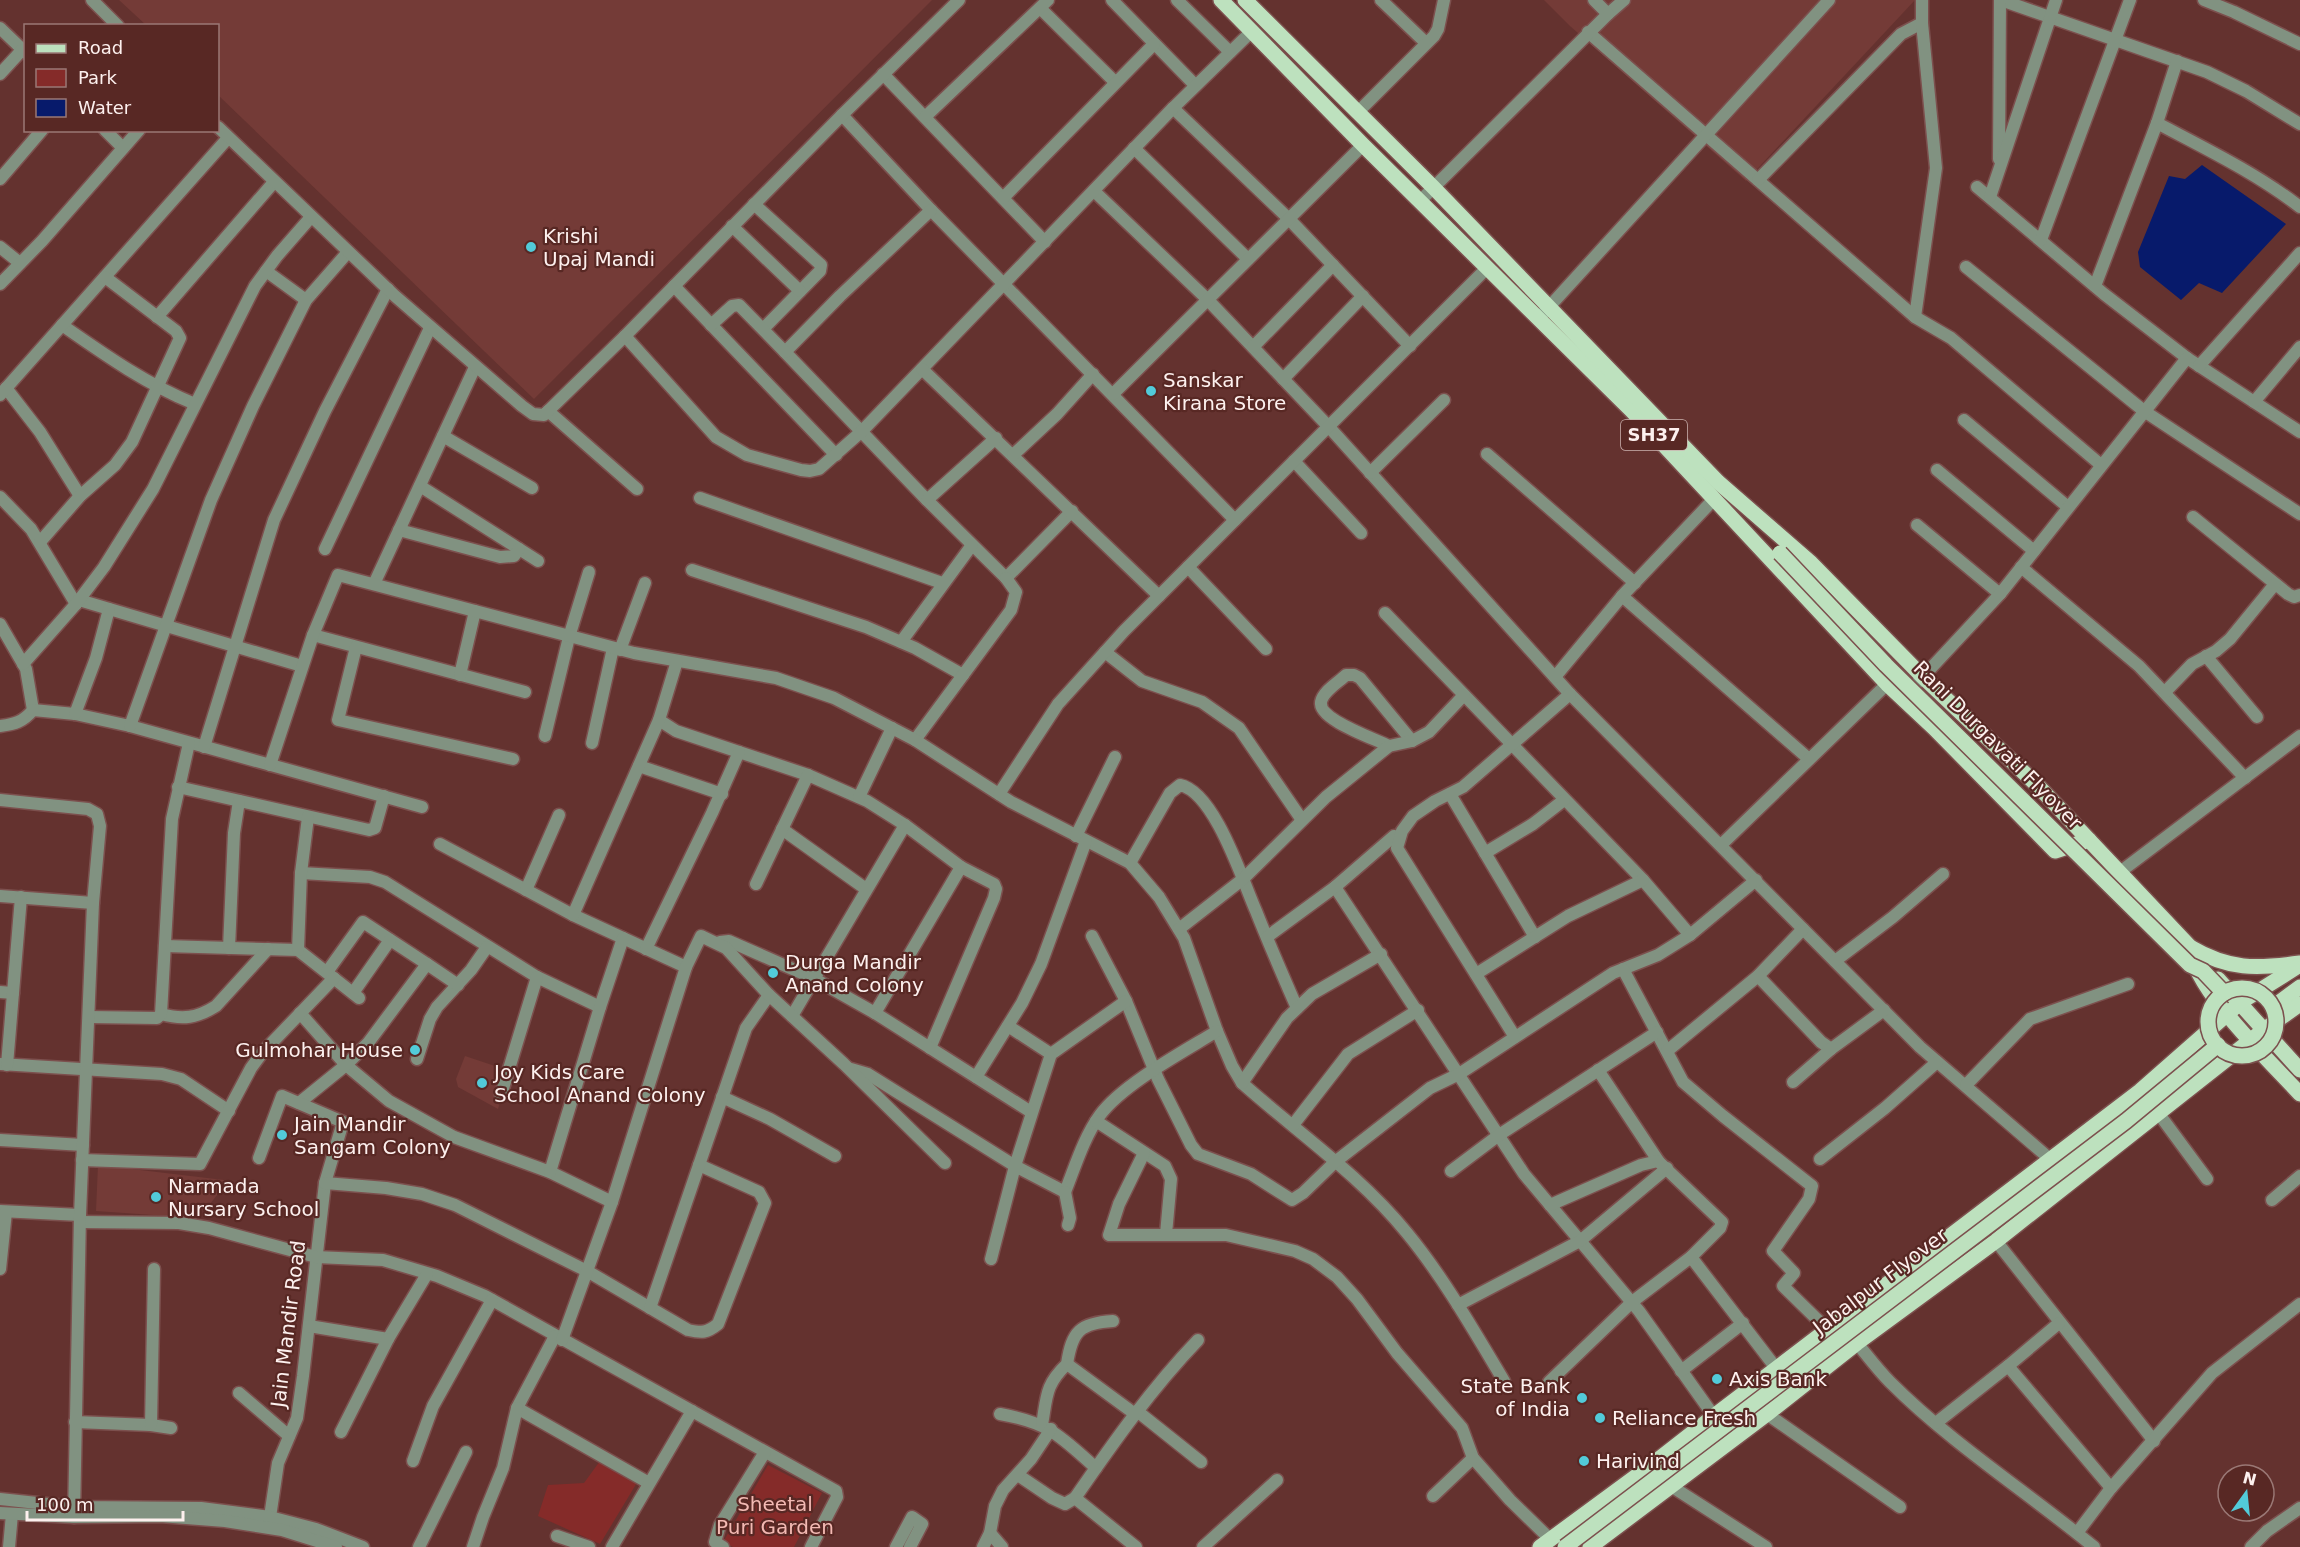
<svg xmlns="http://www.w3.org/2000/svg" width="2300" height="1547" font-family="'DejaVu Sans',sans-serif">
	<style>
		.built { fill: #743b37 }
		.green { fill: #852b29 }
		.water { fill: #071a6b }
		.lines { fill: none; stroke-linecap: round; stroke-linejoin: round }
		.minor-casing { stroke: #7c504e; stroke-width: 15 }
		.tertiary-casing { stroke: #7c504e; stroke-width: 15 }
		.primary-casing { stroke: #7c504e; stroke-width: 18 }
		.minor { stroke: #819281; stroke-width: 12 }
		.tertiary { stroke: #819281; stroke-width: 12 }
		.primary { stroke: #bde1be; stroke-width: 15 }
		.primary-bridge-casing { stroke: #7c504e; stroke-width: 18; stroke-linecap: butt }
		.primary-bridge { stroke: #bde1be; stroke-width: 15 }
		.poi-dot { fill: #52cbd9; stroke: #582824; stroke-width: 2 }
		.labels { text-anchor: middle; stroke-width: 4.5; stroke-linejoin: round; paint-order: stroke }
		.shield { fill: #582824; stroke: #ccb4b1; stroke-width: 1.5 }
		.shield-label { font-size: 18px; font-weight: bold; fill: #fdf0ee }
		.poi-label { font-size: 20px; fill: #fdf0ee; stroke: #582824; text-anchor: start }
		.street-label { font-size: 20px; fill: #fdf0ee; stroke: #582824 }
		.park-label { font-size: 20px; fill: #f3b9b3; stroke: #582824 }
	</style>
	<rect width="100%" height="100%" fill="#64322f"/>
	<g class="built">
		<polygon points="119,0 932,0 534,399 218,95 218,26 146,25"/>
		<polygon points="1544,0 1915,0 1746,181 1570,26"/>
		<polygon points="465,1056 510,1071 498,1109 458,1087 456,1079"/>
		<polygon points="98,1165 224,1180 225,1185 206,1209 167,1216 96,1211"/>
	</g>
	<g class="green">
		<polygon points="600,1461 638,1481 600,1544 538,1516 548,1485 584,1483"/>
		<polygon points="768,1465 822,1493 794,1547 733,1547 723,1542"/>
	</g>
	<polygon class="water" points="2202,165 2286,224 2222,293 2199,283 2181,300 2140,267 2138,252 2169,176 2185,179"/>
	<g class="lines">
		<g class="minor-casing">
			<g id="minor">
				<polyline points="1112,0 1195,85"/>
				<polyline points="1177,0 1230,52"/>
				<polyline points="1381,0 1426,43"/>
				<polyline points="2001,0 2207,72 2246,91 2300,124"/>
				<polyline points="2204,0 2234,12 2300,44"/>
				<polyline points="1040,8 1115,82"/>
				<polyline points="1608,14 1624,0"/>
				<polyline points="0,28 26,53"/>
				<polyline points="1588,32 1915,317 1951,338 2101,465"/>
				<polyline points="0,74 22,50"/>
				<polyline points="883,74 1045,242"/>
				<polyline points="1173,108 1288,218 1410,346"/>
				<polyline points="1358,112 1434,36 1438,29 1444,0"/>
				<polyline points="842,115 931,210 1235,520"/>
				<polyline points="925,117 1048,0"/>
				<path d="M2157,123C2206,149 2256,173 2300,207"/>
				<polyline points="105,130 123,148"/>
				<polyline points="1134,148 1248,259"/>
				<polyline points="1999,159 2000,0"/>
				<polyline points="0,179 42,130"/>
				<polyline points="1758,180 1901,34 1922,23"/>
				<polyline points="1977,187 2104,294 2187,358 2300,432"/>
				<polyline points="1094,191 1207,299 1329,427 1570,694 1920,1047 2050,1159"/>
				<polyline points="1990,197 2056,0"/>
				<polyline points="1003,198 1154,44"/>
				<polyline points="1420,201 1608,14 1594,0"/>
				<polyline points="754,204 821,265 820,271 816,275 764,328"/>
				<polyline points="931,210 840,296 785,352 927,500 1006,578 1072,511"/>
				<polyline points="732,226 800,291"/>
				<polyline points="2041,240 2130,0"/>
				<polyline points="0,247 20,263"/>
				<polyline points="1966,267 2144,411 2300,514"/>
				<polyline points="266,271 306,300"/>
				<polyline points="0,284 42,241 139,130"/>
				<polyline points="674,286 836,455"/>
				<polyline points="2095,286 2157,123 2177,61"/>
				<polyline points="157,317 274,182"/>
				<polyline points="1915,317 1936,168 1922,23 1922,0"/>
				<polyline points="1539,318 1829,0"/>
				<path d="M62,325C105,355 146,384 195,404"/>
				<polyline points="711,325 732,306 739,305 785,352"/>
				<polyline points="625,336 716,437 747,455 801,470 810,471 819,469 862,431 1173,108 1252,31"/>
				<polyline points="1253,347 1333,265"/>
				<polyline points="2199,366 2300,253"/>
				<polyline points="922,369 1159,596"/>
				<polyline points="1283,379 1363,296"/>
				<polyline points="6,388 40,432 80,496"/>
				<polyline points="1113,394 1363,145"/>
				<polyline points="0,395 228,138"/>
				<polyline points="2254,402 2300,347"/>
				<polyline points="548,411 637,489"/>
				<polyline points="1964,420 2068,507"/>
				<polyline points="443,436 532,488"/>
				<polyline points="1487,454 1635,583"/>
				<polyline points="1013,455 1057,414 1093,374"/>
				<polyline points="1294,461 1361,533"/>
				<polyline points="1937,470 2034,551"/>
				<polyline points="1370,473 1444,400"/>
				<polyline points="420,486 538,561"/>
				<polyline points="0,497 31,529 76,604"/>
				<polyline points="700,498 942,583"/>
				<polyline points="927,500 996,438"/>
				<polyline points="2193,517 2288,594 2294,597 2300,595"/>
				<polyline points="1917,525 2000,594"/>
				<polyline points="399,530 500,557 514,556 519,549"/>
				<polyline points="40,542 80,496 115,465 132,442 180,338 176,331 105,277"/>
				<polyline points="325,549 430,328"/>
				<polyline points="1188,567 1266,649"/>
				<polyline points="2021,567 2139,666 2245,778"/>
				<polyline points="692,570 866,627 915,648 963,675"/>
				<polyline points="374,584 475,367"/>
				<polyline points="1622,596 1809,759"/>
				<polyline points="79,600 302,666"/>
				<polyline points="1385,613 1643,880 1690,935"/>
				<path d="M0,624L26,669L33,710C23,722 15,724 0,726"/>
				<polyline points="313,635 525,692"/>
				<polyline points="901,642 972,545"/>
				<polyline points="356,647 338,720 513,759"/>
				<polyline points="620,650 645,583"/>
				<polyline points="1105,652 1142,681 1202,702 1239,728 1302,820"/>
				<polyline points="2206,656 2257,717"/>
				<polyline points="23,664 76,604 104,567 153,489 255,286 277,256 311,217"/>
				<polyline points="460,675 475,611"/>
				<polyline points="1555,677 1622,596 1715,498"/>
				<polyline points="2165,692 2192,664 2216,651 2230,639 2275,584"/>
				<polyline points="1905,696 2000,594 2187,358"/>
				<polyline points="33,710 75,714 130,726 422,807"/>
				<polyline points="75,714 96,658 109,609"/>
				<polyline points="659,720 676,731 808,775 867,801 905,825 961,867 994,884 996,889 994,898 930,1048"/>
				<polyline points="130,726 211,500 253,406 306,300 348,252"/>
				<polyline points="545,736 569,637 589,572"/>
				<polyline points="915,740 1011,610 1016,592 1006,578"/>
				<polyline points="592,743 613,648"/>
				<path d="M1389,746C1376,739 1318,720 1321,702C1323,691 1339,682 1346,675H1354L1360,678L1412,741"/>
				<polyline points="204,747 274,520 325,411 388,289"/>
				<path d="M270,765L313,635L338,575L634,653L776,678L834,698L915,740L1011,802L1130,863L1159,897L1184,938L1217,1031L1232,1066L1242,1083C1297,1132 1360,1175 1407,1233C1444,1278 1474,1331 1504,1381"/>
				<polyline points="639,766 722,794"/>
				<polyline points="178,787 369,830 375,828 384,796"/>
				<polyline points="999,794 1058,704 1124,631 1487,268"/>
				<polyline points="1450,794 1535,937"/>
				<polyline points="859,797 892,728"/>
				<polyline points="782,829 866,889"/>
				<polyline points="1076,836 1115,757"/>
				<polyline points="440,844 573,915 686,967"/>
				<polyline points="1721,845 1887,684"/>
				<polyline points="1485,853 1533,824 1564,800"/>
				<path d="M1130,863L1170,793L1180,785C1215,792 1243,882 1256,911C1269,944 1283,976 1297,1008"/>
				<polyline points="2120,872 2300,736"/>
				<polyline points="301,873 370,877 385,882 537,977 600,1007"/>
				<polyline points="756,884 808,775"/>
				<polyline points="1335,887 1524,1174 1639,1311 1718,1422"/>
				<polyline points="526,890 559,815"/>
				<polyline points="0,896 93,903"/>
				<polyline points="573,915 659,720 677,661"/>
				<polyline points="1179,929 1243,879 1326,797 1389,746 1412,741 1429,732 1464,695"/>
				<polyline points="1092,936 1126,1001 1158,1079 1191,1145 1198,1154 1251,1174 1292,1200 1303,1193 1335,1162 1430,1088 1459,1074 1613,973 1658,955 1690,935 1756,880"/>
				<polyline points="1267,937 1335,887 1394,836"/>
				<polyline points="720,942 729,941 813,978 875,1013 1031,1112"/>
				<polyline points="165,946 298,950 359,998"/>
				<polyline points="229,948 234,833 239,801"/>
				<polyline points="646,949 712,813 739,752"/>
				<polyline points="298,950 301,873 308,817"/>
				<polyline points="1835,961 1893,917 1943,874"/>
				<polyline points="1623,969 1683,1082 1723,1116 1812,1186 1809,1199 1773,1251 1794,1273 1783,1286 1828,1330"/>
				<polyline points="327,972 363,922 427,964"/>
				<polyline points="1476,974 1568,916 1643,880"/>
				<polyline points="1758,976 1821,1042 1831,1049"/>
				<polyline points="0,992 13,993"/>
				<polyline points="353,993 390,940"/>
				<polyline points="300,1013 346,1065 389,1101 454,1137 550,1172 612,1202"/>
				<polyline points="875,1013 961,867"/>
				<path d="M161,1014C183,1020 197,1018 216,1006L268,949"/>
				<polyline points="792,1016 905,825"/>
				<polyline points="89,1017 157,1018 161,1014 172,819 189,743"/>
				<polyline points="1008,1026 1051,1054"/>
				<polyline points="1515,1037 1397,848 1402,831 1413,816 1435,801 1463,787 1570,694"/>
				<polyline points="1667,1051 1758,976 1803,929"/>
				<polyline points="417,1059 430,1019 437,1007 471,970 487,947"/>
				<polyline points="0,1064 162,1074 181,1079 229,1111"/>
				<polyline points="7,1065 21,897"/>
				<path d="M851,1069L868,1074L1015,1166L1065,1192C1075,1167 1084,1137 1100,1115C1123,1084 1183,1052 1217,1031"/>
				<polyline points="1598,1070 1659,1162"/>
				<polyline points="976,1077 1022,1003 1041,964 1086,841"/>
				<polyline points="1793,1082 1831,1049 1884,1010"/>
				<polyline points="1242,1083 1287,1018 1312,994 1381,954"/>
				<polyline points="1966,1085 2030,1019 2128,984"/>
				<polyline points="501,1095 537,977"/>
				<polyline points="722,1097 770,1119 835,1156"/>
				<polyline points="299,1103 346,1065 368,1043 427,964 458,985"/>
				<polyline points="2159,1114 2207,1179"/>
				<polyline points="1096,1121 1165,1166 1171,1179 1166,1234"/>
				<polyline points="1293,1125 1348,1054 1418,1010"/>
				<polyline points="0,1140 83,1145"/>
				<polyline points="1144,1153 1119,1204 1109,1235 1226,1235 1295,1251 1313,1259 1337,1277 1357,1299 1397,1353 1462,1428 1473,1458 1510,1500 1550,1539"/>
				<polyline points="259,1158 282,1096 343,1122 325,1183 303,1376 297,1418 278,1463 270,1517"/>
				<polyline points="1820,1159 1885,1108 1937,1062"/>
				<polyline points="82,1160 200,1164 251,1068 262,1053 334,978"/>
				<polyline points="1451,1171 1499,1135 1657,1032"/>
				<polyline points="550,1172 600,1007 623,938"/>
				<path d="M325,1183L386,1188L422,1194L455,1205L587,1271L688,1330C702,1333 707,1333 718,1324L765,1203L759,1192L699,1165"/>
				<polyline points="1065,1192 1070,1218 1068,1225"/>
				<polyline points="2272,1200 2300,1176"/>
				<polyline points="0,1211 80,1215"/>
				<polyline points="80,1222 179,1223 209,1228 316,1257 383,1260 437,1276 485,1296 836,1491 837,1497 811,1547"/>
				<polyline points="1996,1241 2154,1441"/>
				<polyline points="1691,1257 1776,1368"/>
				<polyline points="991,1259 1015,1166 1051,1054 1126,1001"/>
				<polyline points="0,1269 6,1212"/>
				<polyline points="1458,1305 1580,1241 1667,1168"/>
				<polyline points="650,1308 746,1028 769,995"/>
				<polyline points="309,1326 388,1339 427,1274"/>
				<polyline points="555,1336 517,1408 649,1483"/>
				<path d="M1851,1336C1864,1351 1876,1368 1890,1382C1952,1444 2027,1492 2094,1547"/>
				<polyline points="562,1340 612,1202 686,967 701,936 726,948 769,995 844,1064 945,1163"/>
				<polyline points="1067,1364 1135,1414"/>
				<polyline points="2008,1366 2111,1488"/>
				<polyline points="1681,1371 1743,1323"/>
				<polyline points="1549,1382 1632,1302 1691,1257 1720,1228 1722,1222 1658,1161 1641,1165 1550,1205"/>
				<polyline points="239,1393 289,1436"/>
				<polyline points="1137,1411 1201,1462"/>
				<path d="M1000,1414C1050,1423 1060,1436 1096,1468"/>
				<polyline points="1767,1414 1900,1507"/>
				<polyline points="75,1422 151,1425 171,1428"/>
				<polyline points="1936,1423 2008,1366 2059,1323"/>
				<polyline points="151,1425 154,1269"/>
				<path d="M1042,1425C1047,1396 1045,1385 1067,1364C1072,1331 1080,1323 1113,1321"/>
				<polyline points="341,1432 388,1339"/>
				<polyline points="413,1461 433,1406 492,1300"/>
				<polyline points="1018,1475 1052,1498 1065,1504 1075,1498"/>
				<polyline points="1671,1486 1766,1547"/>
				<polyline points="1433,1496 1473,1458"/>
				<polyline points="990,1533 1002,1547"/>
				<polyline points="2077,1533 2111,1488 2212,1373 2300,1304"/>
				<polyline points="557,1536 589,1547"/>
				<polyline points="9,1547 12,1514"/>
				<polyline points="419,1547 466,1452"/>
				<polyline points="473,1547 483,1517 503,1468 517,1408"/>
				<polyline points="612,1547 692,1411"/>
				<polyline points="723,1547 715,1542 720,1525 765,1452"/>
				<polyline points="896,1547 912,1517 922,1524 910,1547"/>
				<polyline points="983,1547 990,1533 995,1506 1003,1490 1031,1459 1051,1429"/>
				<path d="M1136,1547L1075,1498C1113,1443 1151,1389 1198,1340"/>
				<polyline points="1203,1547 1277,1480"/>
				<polyline points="2251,1547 2267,1531 2300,1508"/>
			</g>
		</g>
		<g class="tertiary-casing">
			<g id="tertiary">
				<polyline points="92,0 118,26"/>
				<polyline points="218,127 395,296 522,406 533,414 544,415 625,336 842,115 959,0"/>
				<polyline points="0,800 88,809 97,814 100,826 93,903 80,1215 74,1517"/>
				<polyline points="0,1499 74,1507 201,1508 270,1517 316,1529 363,1547"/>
				<polyline points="0,1513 74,1517 160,1516 225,1521 282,1530 336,1547"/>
			</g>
		</g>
		<g class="primary-casing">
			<g id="primary">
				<polyline points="1221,0 1363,145 1631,410 1887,684 1934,728 2055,851 2089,840"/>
				<path d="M1245,0L1433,187L1718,482L1811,563L1922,676L2037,785L2190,947C2194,990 2270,1061 2300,1094"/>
				<path d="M2190,947C2229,970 2256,969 2300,963"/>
				<polyline points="2218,979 2300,1070"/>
				<polyline points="2273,1007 2300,987"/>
				<polyline points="1540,1547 1650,1466 1714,1416 2140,1091 2241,1002 2300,965"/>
				<polyline points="1590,1547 1767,1414 1857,1343 1996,1241 2265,1029 2300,1004"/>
			</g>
		</g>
		<use href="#minor" class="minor"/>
		<use href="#tertiary" class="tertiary"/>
		<use href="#primary" class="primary"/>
		<g class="primary-bridge-casing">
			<g id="primary-bridge">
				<polyline points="1780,553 1886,665 2190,965 2203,971 2224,993"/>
				<circle cx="2242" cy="1022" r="34"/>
				<polyline points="1565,1547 2126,1121 2218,1045"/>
			</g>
		</g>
		<use href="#primary-bridge" class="primary-bridge"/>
	</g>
	<g class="poi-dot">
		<circle cx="531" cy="247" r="6"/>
		<circle cx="1151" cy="391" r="6"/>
		<circle cx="773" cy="973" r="6"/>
		<circle cx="415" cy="1050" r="6"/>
		<circle cx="482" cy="1083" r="6"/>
		<circle cx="282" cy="1135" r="6"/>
		<circle cx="156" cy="1197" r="6"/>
		<circle cx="1717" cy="1379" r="6"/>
		<circle cx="1582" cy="1398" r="6"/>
		<circle cx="1600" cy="1418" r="6"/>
		<circle cx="1584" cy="1461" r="6"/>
	</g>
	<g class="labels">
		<rect class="shield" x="1621" y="420" width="66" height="30" rx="4.5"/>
		<g class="shield-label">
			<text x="1654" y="441">SH37</text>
		</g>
		<g class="poi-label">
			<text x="543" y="243">Krishi<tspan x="543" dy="23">Upaj Mandi</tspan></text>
			<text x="1163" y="387">Sanskar<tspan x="1163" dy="23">Kirana Store</tspan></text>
			<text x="785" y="969">Durga Mandir<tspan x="785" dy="23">Anand Colony</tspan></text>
			<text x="403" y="1057" text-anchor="end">Gulmohar House</text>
			<text x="494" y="1079">Joy Kids Care<tspan x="494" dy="23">School Anand Colony</tspan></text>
			<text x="294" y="1131">Jain Mandir<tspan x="294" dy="23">Sangam Colony</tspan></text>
			<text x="168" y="1193">Narmada<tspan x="168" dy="23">Nursary School</tspan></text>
			<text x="1729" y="1386">Axis Bank</text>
			<text x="1570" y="1393" text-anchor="end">State Bank<tspan x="1570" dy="23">of India</tspan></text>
			<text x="1612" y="1425">Reliance Fresh</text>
			<text x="1596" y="1468">Harivind</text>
		</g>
		<g class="street-label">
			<text transform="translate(1998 745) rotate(45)" y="7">Rani Durgavati Flyover</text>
			<text transform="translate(1880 1281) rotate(-37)" y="7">Jabalpur Flyover</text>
			<text transform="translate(288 1324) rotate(-83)" y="7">Jain Mandir Road</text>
		</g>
		<g class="park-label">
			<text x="775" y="1511">Sheetal<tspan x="775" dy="23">Puri Garden</tspan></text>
		</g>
	</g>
	<rect x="24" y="24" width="195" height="108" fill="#582824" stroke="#9a7875" stroke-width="1.5"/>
	<rect x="36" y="44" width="30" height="9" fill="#bde1be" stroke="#9a7875" stroke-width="1.5"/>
	<text x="78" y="54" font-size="18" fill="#fdf0ee">Road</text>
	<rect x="36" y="69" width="30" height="18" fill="#852b29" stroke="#9a7875" stroke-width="1.5"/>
	<text x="78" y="84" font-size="18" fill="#fdf0ee">Park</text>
	<rect x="36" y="99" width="30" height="18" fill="#071a6b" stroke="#9a7875" stroke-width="1.5"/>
	<text x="78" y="114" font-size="18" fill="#fdf0ee">Water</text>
	<g transform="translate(2246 1493) rotate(15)"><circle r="28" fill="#582824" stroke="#9a7875" stroke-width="1.5"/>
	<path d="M0-4.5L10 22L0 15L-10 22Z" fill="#52cbd9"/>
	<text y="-9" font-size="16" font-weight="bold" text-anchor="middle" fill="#fdf0ee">N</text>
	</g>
	<path d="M27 1511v9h156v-9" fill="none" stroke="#fdf0ee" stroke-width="3"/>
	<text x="36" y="1511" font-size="18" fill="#fdf0ee" stroke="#582824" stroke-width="4.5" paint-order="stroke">100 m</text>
</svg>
